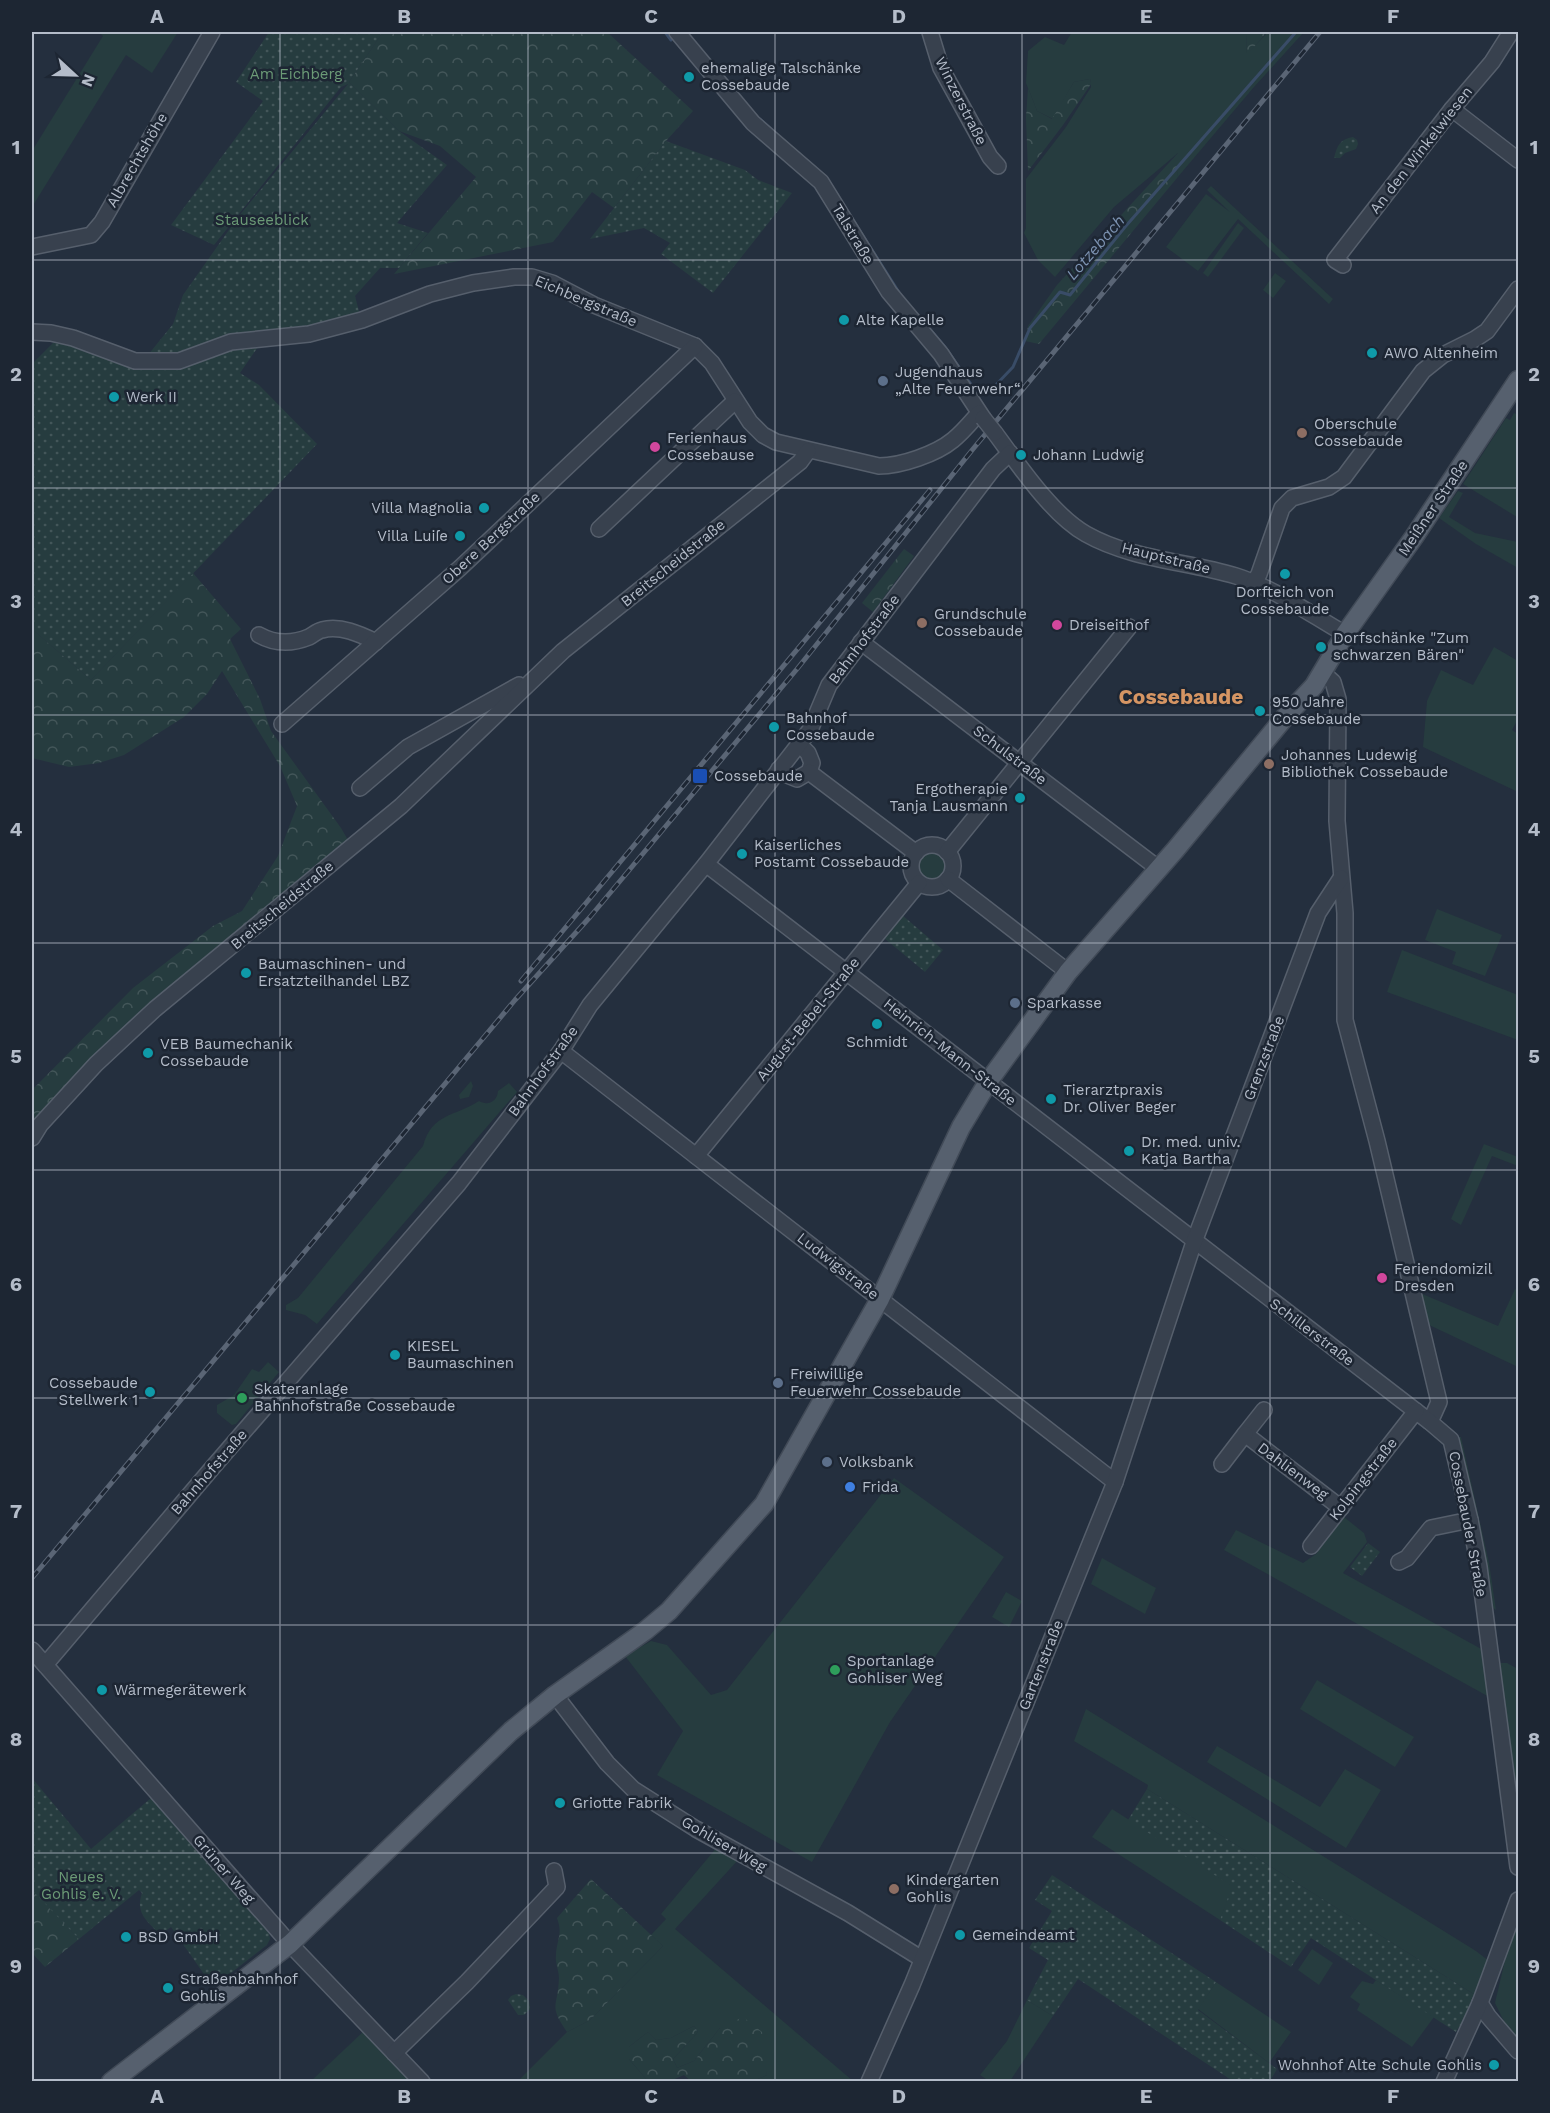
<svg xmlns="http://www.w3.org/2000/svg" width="1550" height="2113" font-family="'Work Sans',sans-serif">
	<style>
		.grass { fill: #263c3f }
		.forest { fill: url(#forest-crowns) }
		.park { fill: url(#park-dots) }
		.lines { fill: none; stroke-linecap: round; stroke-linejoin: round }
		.stream { stroke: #394c67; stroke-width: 3 }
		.minor-casing { stroke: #565f6c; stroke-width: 18 }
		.major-casing { stroke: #414a57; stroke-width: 21 }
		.minor { stroke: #38414e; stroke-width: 15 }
		.major { stroke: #56606e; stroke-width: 18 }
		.rail-casing { stroke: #5a6575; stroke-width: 5 }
		.rail { stroke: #1d2633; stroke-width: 3; stroke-dasharray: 9; stroke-linecap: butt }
		.minor-bridge-casing { stroke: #565f6c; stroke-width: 18; stroke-linecap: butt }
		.minor-bridge { stroke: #38414e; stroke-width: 15 }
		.grid { fill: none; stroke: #b4bcc9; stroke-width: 1.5; stroke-opacity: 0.55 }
		.culture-dot { fill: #0f9aa8; stroke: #1d2633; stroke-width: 2 }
		.service-dot { fill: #5c6f8a; stroke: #1d2633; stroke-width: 2 }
		.education-dot { fill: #8d6e63; stroke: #1d2633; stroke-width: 2 }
		.hotel-dot { fill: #d1479c; stroke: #1d2633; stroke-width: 2 }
		.transit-dot { fill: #1a4fb4; stroke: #1d2633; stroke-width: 2 }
		.leisure-dot { fill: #2e9e5b; stroke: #1d2633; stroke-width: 2 }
		.shop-dot { fill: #3f7fe0; stroke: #1d2633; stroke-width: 2 }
		.labels { text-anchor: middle; stroke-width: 5; stroke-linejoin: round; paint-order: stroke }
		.poi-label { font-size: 15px; fill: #b4bcc9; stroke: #1d2633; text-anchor: start }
		.park-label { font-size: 15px; fill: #6b9a76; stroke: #1d2633 }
		.street-label { font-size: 15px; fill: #b4bcc9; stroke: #1d2633 }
		.water-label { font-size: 16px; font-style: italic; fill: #7c92b1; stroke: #1d2633 }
		.district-label { font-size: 21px; font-weight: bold; fill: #d59563; stroke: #1d2633 }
		.neatline { fill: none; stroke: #b4bcc9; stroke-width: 2 }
		.grid-label { font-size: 20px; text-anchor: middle; font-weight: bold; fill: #b4bcc9 }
	</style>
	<defs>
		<pattern id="forest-crowns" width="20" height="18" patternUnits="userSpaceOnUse" patternTransform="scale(1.5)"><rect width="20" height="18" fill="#263c3f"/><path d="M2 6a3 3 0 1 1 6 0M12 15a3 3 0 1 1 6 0" fill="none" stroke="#435659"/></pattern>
		<pattern id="park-dots" width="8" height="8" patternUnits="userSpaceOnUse" patternTransform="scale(1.5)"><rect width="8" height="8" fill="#263c3f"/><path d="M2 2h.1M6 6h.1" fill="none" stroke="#435659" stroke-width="1.8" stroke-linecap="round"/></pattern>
	</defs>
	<rect width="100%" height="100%" fill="#242f3e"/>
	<g class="grass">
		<polygon points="99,32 178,32 152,73 126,55 32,207 32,151 103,36"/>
		<polygon points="1072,32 1246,32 1247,54 1268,32 1304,32 1254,87 1177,178 1178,153 1114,207 1055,277 1038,260 1024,233 1026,228 1026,179 1066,127 1091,87 1090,79 1074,82 1053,119 1037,111 1026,83 1028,51 1045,37 1064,45"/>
		<polygon points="1211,186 1333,299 1329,304 1238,219 1198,271 1166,247 1206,194 1230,212 1207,190"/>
		<polygon points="1238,223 1244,228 1208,277 1203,273"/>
		<polygon points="1275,273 1286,281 1273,298 1263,290"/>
		<polygon points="1514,413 1518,415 1517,517 1463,484 1506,418 1510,420"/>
		<polygon points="1458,491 1463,493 1449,517 1475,533 1518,542 1518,568 1476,544 1439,518"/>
		<polygon points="1494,647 1518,661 1518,719 1512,730 1518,734 1518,792 1423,747 1427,701 1441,670 1473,685"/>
		<circle cx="932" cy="867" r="14"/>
		<polygon points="1437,909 1502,935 1485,976 1452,964 1456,952 1425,940"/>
		<polygon points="1402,950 1518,995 1518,1040 1387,992"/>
		<polygon points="471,1081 473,1086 469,1097 460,1099 459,1095"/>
		<path d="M509,1083L517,1092L317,1324L305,1315L286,1310V1305L298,1298L423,1146C432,1113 454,1117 479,1101C488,1106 497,1102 498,1091Z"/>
		<polygon points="1484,1144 1518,1157 1518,1166 1492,1156 1461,1225 1451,1219"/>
		<polygon points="1515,1289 1518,1291 1518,1367 1425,1323 1420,1293 1498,1326"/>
		<polygon points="268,1362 279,1372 236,1424 232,1425 217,1413 217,1405 234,1395 252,1369 259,1372"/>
		<polygon points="1456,1437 1461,1437 1489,1563 1496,1610 1492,1607 1484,1562"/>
		<polygon points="894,1478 1004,1557 890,1722 812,1862 657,1775 683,1731 625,1656 651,1641 667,1645 711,1695 727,1690"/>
		<polygon points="1344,1517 1364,1533 1367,1542 1343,1573 1485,1651 1491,1698 1224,1550 1236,1530 1303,1563 1316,1554"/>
		<polygon points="1102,1558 1156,1588 1145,1614 1091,1584"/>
		<polygon points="1006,1592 1022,1601 1009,1627 992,1617"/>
		<polygon points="1499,1663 1507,1663 1518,1669 1518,1809"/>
		<polygon points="1317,1680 1414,1737 1395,1767 1300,1709"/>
		<polygon points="1086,1709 1476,1951 1489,1961 1475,1995 1147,1789 1148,1785 1074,1741"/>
		<polygon points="1217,1746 1320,1807 1345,1769 1381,1790 1346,1848 1207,1762"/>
		<polygon points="1112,1809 1233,1886 1220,1920 1092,1837"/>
		<polygon points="718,1846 739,1859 675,1929 853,2081 753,2081 767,2075 763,2059 720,2028 694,2061 677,2068 673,2059 698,2032 694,2026 671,2038 656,2040 648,2032 629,2047 629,2059 648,2081 517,2082 567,2032 590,2020 663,1946 651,1935 666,1919 661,1914"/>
		<polygon points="1518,1921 1518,2040 1509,2032 1495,2003 1506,1956"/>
		<polygon points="1312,1949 1333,1963 1319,1985 1298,1970"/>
		<polygon points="1376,1980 1434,2017 1412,2047 1357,2010 1360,2004 1350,1997 1362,1981 1373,1984"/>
		<polygon points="1216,1982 1291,2032 1269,2063 1198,2009"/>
		<polygon points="1027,2000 1053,2016 1010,2081 989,2081 980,2075 1007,2041"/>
		<polygon points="364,2031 413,2082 310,2082"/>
	</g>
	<g class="forest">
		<polygon points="383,32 607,32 693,111 666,141 614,208 592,192 553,242 394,274 476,177 440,146 399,131 349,82"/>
		<polygon points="1246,32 1267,32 1247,55"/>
		<polygon points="1090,79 1091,84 1063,125 1028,171 1026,118 1028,88 1037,111 1052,119 1074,82"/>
		<polygon points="1179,152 1177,178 1039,344 1025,341 1028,326 1057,285"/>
		<polygon points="904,549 914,556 873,612 862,603"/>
		<polygon points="193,573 241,629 230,639 260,699 271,731 341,828 352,847 241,938 32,1135 32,1090 133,988 213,926 242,911 278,856 297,806 280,766 222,671 207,694 184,717 124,755 99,763 69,767 32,758 32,629 91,680"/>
		<path d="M591,1879L663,1946L590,2020L567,2032C548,2004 558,2008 559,1978C559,1971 555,1963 556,1955C557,1939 563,1934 557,1918Z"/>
		<polygon points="32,1889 79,1939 45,1967 32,1953"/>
		<polygon points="743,2017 762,2032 767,2075 753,2081 691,2081 684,2075 670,2081 648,2081 629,2059 629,2047 648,2032 656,2040 671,2038 694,2026 698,2032 673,2059 677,2068 694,2061 720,2028"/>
	</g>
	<g class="park">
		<polygon points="269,32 383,32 349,82 399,131 447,165 397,223 428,233 399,268 380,268 355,296 360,315 312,329 168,357 148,355 173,324 183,295 238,217 348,84 341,87 214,245 171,225 263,101 236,82"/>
		<path d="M1353,137L1357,140L1358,144L1356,149L1345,153L1340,158H1334C1337,146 1340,139 1353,137Z"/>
		<polygon points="666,141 745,170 758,180 792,193 713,293 661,254 670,243 644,228 590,239"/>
		<polygon points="58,338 127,362 260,344 240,373 259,385 317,444 91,680 32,629 32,364"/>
		<polygon points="902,915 943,950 925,972 884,938"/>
		<polygon points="1368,1543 1380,1552 1362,1576 1350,1567"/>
		<path d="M32,1778L91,1849L151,1798L269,1933L270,1939L267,1945L213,1987L171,1927L160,1935C147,1920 135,1914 142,1893L139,1890L79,1939L32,1890Z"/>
		<polygon points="1147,1789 1475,1995 1460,2028 1458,2028 1456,2032 1311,1938 1291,1967 1220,1920 1232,1886 1128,1820"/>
		<polygon points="1052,1875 1216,1982 1198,2010 1277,2069 1270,2081 1233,2081 1078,1979 1053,2016 1027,2000 1048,1960 1029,1948 1052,1911 1035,1900"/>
		<polygon points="516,1994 523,1995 529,2001 530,2009 524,2015 518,2015 508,2000 511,1996"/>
	</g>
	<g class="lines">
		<g class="stream">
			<polyline points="665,32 671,40"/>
			<polyline points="760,119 772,130"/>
			<polyline points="825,176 900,294"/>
			<polyline points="922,320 945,347 973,387 980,390 992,389 1013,367 1030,328 1060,292 1070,295 1125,227 1296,32"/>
		</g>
		<g class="minor-casing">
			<g id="minor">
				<polyline points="677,32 753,123 821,182 889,292 941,354 983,418"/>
				<polyline points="930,32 941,68 990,157 998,166"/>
				<polyline points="1452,109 1518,160"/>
				<polyline points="32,247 91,235 102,222 212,32"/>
				<polyline points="1343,265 1335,260 1452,109 1492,62 1511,32"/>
				<path d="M32,332L51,333L73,338L135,361H179L231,342L309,334L362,320L430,294L473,283L514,277H532L552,283L594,305L695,346L712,363L750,422L763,435L776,442L879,466C901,466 936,454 953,440C963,432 971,422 979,413"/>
				<path d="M995,433C1018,464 1052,515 1086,534C1132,560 1187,561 1236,576C1274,588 1310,614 1345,634"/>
				<polyline points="599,529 735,401"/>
				<polyline points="1254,583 1259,574 1282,508 1292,498 1329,487 1344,477 1423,371 1443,355 1475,339 1487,331 1518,289"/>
				<path d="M259,635C275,644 292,644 309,637C313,635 317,631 322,630C340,625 360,634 376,642"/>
				<polyline points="861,642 1159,869"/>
				<polyline points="1323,673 1333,682 1338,699 1337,821 1345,913 1345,1020 1377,1141 1439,1402 1430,1422"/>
				<polyline points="282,724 460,568 695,346"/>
				<polyline points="779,769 787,775 797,779 809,772 812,763 808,753 799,744"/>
				<polyline points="809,772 916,853"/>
				<polyline points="360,788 408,747 519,685"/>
				<circle cx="932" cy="866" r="21"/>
				<polyline points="947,852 1129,627"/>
				<polyline points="706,864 1430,1422 1451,1440 1470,1520 1479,1567 1518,1867"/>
				<polyline points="948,879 1068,972"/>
				<polyline points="561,1051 1115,1482"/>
				<polyline points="32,1138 40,1125 96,1064 155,1009 401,806 563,651 800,462 808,451"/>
				<polyline points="696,1156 919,883"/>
				<polyline points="1264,1410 1245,1434 1341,1508"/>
				<polyline points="1222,1464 1245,1434"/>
				<polyline points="1311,1546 1416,1411"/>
				<polyline points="1399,1562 1407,1558 1431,1528 1470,1520"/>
				<polyline points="32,1650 290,1944 422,2082"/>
				<polyline points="45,1665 213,1467 459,1183 561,1051 590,1005 706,864 810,730 829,685 993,469 1010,453"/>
				<polyline points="555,1695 607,1763 633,1789 696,1829 848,1913 922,1959"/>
				<polyline points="1480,2003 1488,2016 1518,2051"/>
				<polyline points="394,2053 467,1982 557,1887 554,1871"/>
				<polyline points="869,2082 912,1985 1115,1482 1194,1242 1318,913 1341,878"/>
				<polyline points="1444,2082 1480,2003 1518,1900"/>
			</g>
		</g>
		<g class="major-casing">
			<polyline id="major" points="111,2082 290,1944 511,1731 555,1695 645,1631 669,1611 764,1504 880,1299 961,1127 988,1082 1068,972 1176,849 1285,717 1314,686 1345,634 1414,537 1518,380"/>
		</g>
		<use href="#minor" class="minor"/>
		<use href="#major" class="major"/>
		<g class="rail-casing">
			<g id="rail">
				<polyline points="521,981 930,490"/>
				<polyline points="32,1578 515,1000 590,917 797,669 973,449 1320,32"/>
			</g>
		</g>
		<use href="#rail" class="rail"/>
		<g class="minor-bridge-casing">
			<polyline id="minor-bridge" points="983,418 995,433"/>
		</g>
		<use href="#minor-bridge" class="minor-bridge"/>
	</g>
	<path class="grid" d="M280,32V2082M528,32V2082M775,32V2082M1022,32V2082M1270,32V2082M32,260H1518M32,488H1518M32,715H1518M32,943H1518M32,1170H1518M32,1398H1518M32,1625H1518M32,1853H1518"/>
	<g class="culture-dot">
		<circle cx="689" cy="77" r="6"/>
		<circle cx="844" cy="320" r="6"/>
		<circle cx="1372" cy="353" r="6"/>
		<circle cx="114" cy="397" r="6"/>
		<circle cx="1021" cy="455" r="6"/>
		<circle cx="484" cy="508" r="6"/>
		<circle cx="460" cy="536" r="6"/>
		<circle cx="1285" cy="574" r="6"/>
		<circle cx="1321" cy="647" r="6"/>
		<circle cx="1260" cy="711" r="6"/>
		<circle cx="774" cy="727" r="6"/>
		<circle cx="1020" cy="798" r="6"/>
		<circle cx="742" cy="854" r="6"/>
		<circle cx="246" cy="973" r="6"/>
		<circle cx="877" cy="1024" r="6"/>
		<circle cx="148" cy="1053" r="6"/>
		<circle cx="1051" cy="1099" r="6"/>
		<circle cx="1129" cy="1151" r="6"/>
		<circle cx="395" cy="1355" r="6"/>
		<circle cx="150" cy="1392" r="6"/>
		<circle cx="102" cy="1690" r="6"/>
		<circle cx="560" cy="1803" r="6"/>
		<circle cx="960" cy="1935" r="6"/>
		<circle cx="126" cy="1937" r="6"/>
		<circle cx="168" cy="1988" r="6"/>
		<circle cx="1494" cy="2065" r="6"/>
	</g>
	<g class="service-dot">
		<circle cx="883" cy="381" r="6"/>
		<circle cx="1015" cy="1003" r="6"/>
		<circle cx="778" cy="1383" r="6"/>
		<circle cx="827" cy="1462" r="6"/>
	</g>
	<g class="education-dot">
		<circle cx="1302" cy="433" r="6"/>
		<circle cx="922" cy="623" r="6"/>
		<circle cx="1269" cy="764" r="6"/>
		<circle cx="894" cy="1889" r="6"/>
	</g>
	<g class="hotel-dot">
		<circle cx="655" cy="447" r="6"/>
		<circle cx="1057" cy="625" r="6"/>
		<circle cx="1382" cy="1278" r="6"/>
	</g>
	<rect class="transit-dot" x="692" y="768" width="16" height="16" rx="3"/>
	<g class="leisure-dot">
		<circle cx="242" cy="1398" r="6"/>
		<circle cx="835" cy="1670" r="6"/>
	</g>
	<circle class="shop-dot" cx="850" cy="1487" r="6"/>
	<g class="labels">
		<g class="poi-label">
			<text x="701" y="73">ehemalige Talschänke<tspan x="701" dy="17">Cossebaude</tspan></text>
			<text x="856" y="325">Alte Kapelle</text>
			<text x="1384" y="358">AWO Altenheim</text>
			<text x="895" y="377">Jugendhaus<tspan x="895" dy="17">„Alte Feuerwehr“</tspan></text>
			<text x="126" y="402">Werk II</text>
			<text x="1314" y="429">Oberschule<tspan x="1314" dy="17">Cossebaude</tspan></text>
			<text x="667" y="443">Ferienhaus<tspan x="667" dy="17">Cossebause</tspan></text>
			<text x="1033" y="460">Johann Ludwig</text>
			<text x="472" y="513" text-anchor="end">Villa Magnolia</text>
			<text x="448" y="541" text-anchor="end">Villa Luiſe</text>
			<text x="1285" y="597" text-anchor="middle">Dorfteich von<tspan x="1285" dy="17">Cossebaude</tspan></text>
			<text x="934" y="619">Grundschule<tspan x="934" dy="17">Cossebaude</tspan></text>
			<text x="1069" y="630">Dreiseithof</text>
			<text x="1333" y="643">Dorfschänke "Zum<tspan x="1333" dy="17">schwarzen Bären"</tspan></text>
			<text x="1272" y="707">950 Jahre<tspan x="1272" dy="17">Cossebaude</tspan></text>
			<text x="786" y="723">Bahnhof<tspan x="786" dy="17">Cossebaude</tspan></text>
			<text x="1281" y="760">Johannes Ludewig<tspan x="1281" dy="17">Bibliothek Cossebaude</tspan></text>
			<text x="714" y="781">Cossebaude</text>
			<text x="1008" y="794" text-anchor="end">Ergotherapie<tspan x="1008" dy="17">Tanja Lausmann</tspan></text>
			<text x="754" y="850">Kaiserliches<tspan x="754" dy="17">Postamt Cossebaude</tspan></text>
			<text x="258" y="969">Baumaschinen- und<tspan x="258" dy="17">Ersatzteilhandel LBZ</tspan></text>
			<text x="1027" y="1008">Sparkasse</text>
			<text x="877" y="1047" text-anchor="middle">Schmidt</text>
			<text x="160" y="1049">VEB Baumechanik<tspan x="160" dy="17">Cossebaude</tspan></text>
			<text x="1063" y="1095">Tierarztpraxis<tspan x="1063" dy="17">Dr. Oliver Beger</tspan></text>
			<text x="1141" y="1147">Dr. med. univ.<tspan x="1141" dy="17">Katja Bartha</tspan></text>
			<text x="1394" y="1274">Feriendomizil<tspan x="1394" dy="17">Dresden</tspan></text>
			<text x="407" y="1351">KIESEL<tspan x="407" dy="17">Baumaschinen</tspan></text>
			<text x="790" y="1379">Freiwillige<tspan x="790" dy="17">Feuerwehr Cossebaude</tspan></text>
			<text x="138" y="1388" text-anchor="end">Cossebaude<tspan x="138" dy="17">Stellwerk 1</tspan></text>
			<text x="254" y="1394">Skateranlage<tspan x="254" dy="17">Bahnhofstraße Cossebaude</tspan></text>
			<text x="839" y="1467">Volksbank</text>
			<text x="862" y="1492">Frida</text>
			<text x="847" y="1666">Sportanlage<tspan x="847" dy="17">Gohliser Weg</tspan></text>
			<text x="114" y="1695">Wärmegerätewerk</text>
			<text x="572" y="1808">Griotte Fabrik</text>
			<text x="906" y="1885">Kindergarten<tspan x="906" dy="17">Gohlis</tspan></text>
			<text x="972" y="1940">Gemeindeamt</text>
			<text x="138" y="1942">BSD GmbH</text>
			<text x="180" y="1984">Straßenbahnhof<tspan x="180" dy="17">Gohlis</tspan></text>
			<text x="1482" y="2070" text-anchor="end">Wohnhof Alte Schule Gohlis</text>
		</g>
		<g class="park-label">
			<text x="296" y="79">Am Eichberg</text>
			<text x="262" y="225">Stauseeblick</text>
			<text x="81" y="1882">Neues<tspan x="81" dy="17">Gohlis e. V.</tspan></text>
		</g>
		<g class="street-label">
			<text transform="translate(961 101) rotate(63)" y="5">Winzerstraße</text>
			<text transform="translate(1421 150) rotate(-52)" y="5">An den Winkelwiesen</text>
			<text transform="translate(137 160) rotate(-60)" y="5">Albrechtshöhe</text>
			<text transform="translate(853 234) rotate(59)" y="5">Talstraße</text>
			<text transform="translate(586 301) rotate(23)" y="5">Eichbergstraße</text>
			<text transform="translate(1433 508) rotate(-56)" y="5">Meißner Straße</text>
			<text transform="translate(491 538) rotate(-43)" y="5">Obere Bergstraße</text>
			<text transform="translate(1166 558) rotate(14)" y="5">Hauptstraße</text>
			<text transform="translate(673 563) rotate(-39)" y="5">Breitscheidstraße</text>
			<text transform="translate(864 639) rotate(-53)" y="5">Bahnhofstraße</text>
			<text transform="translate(1010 755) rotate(37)" y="5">Schulstraße</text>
			<text transform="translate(282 905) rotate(-40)" y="5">Breitscheidstraße</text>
			<text transform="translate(808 1019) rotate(-51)" y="5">August-Bebel-Straße</text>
			<text transform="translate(950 1052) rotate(38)" y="5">Heinrich-Mann-Straße</text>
			<text transform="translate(1264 1058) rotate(-69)" y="5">Grenzstraße</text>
			<text transform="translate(543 1071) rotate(-54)" y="5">Bahnhofstraße</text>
			<text transform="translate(838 1266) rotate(38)" y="5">Ludwigstraße</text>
			<text transform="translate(1312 1332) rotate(37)" y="5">Schillerstraße</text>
			<text transform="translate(1293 1471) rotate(37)" y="5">Dahlienweg</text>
			<text transform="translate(209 1472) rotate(-49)" y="5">Bahnhofstraße</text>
			<text transform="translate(1363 1479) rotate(-52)" y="5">Kolpingstraße</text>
			<text transform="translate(1468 1524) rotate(79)" y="5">Cossebauder Straße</text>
			<text transform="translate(1041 1665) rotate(-68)" y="5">Gartenstraße</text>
			<text transform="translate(724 1844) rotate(30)" y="5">Gohliser Weg</text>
			<text transform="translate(224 1869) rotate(49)" y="5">Grüner Weg</text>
		</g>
		<g class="water-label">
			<text transform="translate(1095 247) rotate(-49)" y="6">Lotzebach</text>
		</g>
		<g class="district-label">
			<text x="1181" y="704">Cossebaude</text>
		</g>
	</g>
	<rect width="1550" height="2113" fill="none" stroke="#1d2633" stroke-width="66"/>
	<g transform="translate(75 75) rotate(112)" stroke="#1d2633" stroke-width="4.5" paint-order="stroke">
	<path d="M0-4.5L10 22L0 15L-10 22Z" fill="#b4bcc9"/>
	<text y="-9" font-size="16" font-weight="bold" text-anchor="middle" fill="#b4bcc9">N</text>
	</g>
	<rect x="33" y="33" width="1484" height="2047" class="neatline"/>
	<g class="grid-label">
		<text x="157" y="23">A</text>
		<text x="404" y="23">B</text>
		<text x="651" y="23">C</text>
		<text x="899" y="23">D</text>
		<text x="1146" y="23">E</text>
		<text x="1393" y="23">F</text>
		<text x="16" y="154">1</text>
		<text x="1534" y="154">1</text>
		<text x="16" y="381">2</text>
		<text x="1534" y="381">2</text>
		<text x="16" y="608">3</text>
		<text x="1534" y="608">3</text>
		<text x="16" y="836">4</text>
		<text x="1534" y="836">4</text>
		<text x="16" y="1063">5</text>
		<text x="1534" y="1063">5</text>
		<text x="16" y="1291">6</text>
		<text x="1534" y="1291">6</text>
		<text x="16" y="1518">7</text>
		<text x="1534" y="1518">7</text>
		<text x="16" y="1746">8</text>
		<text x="1534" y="1746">8</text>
		<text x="16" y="1973">9</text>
		<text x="1534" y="1973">9</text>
		<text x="157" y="2103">A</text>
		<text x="404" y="2103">B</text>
		<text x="651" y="2103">C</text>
		<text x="899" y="2103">D</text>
		<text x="1146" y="2103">E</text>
		<text x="1393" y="2103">F</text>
	</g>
</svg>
